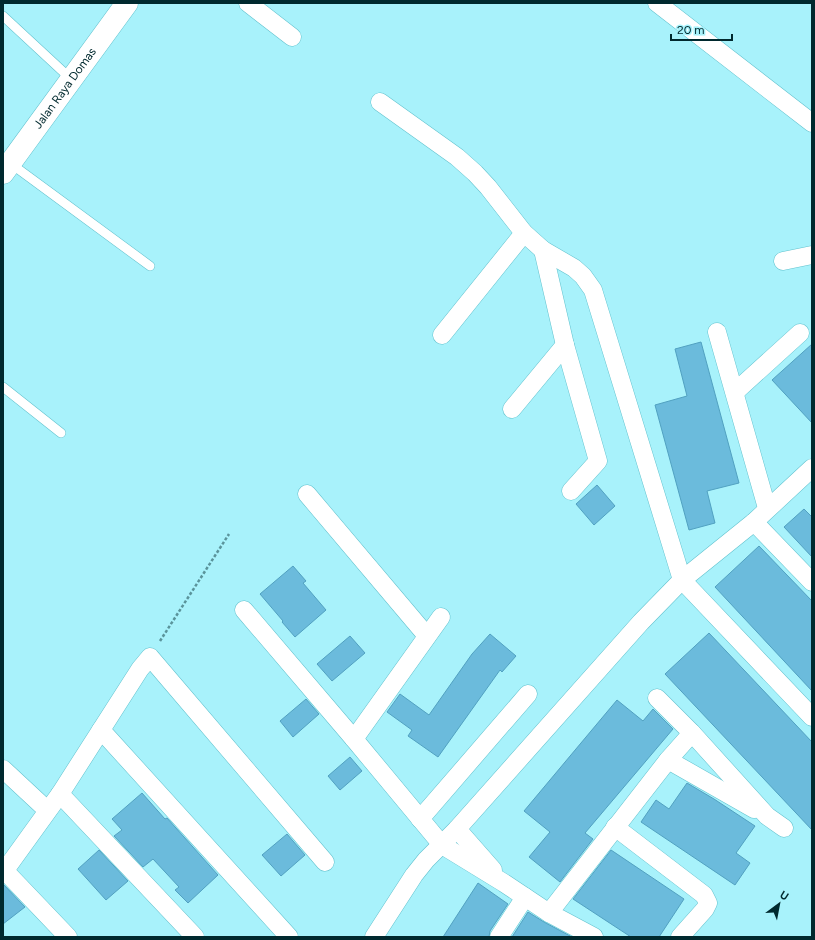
<svg xmlns="http://www.w3.org/2000/svg" width="815" height="940" font-family="Figtree,sans-serif">
	<style>
		.building { fill: #6bbbdc; stroke: #51a1c1 }
		.lines { fill: none; stroke-linecap: round; stroke-linejoin: round }
		.lane-casing { stroke: #62c2ce; stroke-width: 10 }
		.street-casing { stroke: #62c2ce; stroke-width: 19 }
		.highway-casing { stroke: #62c2ce; stroke-width: 23 }
		.path { stroke: #5a949b; stroke-width: 2.5; stroke-dasharray: 3 2; stroke-linecap: butt }
		.lane { stroke: #fff; stroke-width: 9 }
		.street { stroke: #fff; stroke-width: 18 }
		.highway { stroke: #fff; stroke-width: 22 }
		.labels { text-anchor: middle; stroke-width: 3; stroke-linejoin: round; paint-order: stroke }
		.street-label { font-size: 12px; fill: #00292e; stroke: #a8f2fb }
	</style>
	<rect width="100%" height="100%" fill="#a8f2fb"/>
	<g class="building">
		<polygon points="701,342 739,483 707,491 715,523 689,530 655,405 687,396 675,349"/>
		<polygon points="812,344 812,423 772,380"/>
		<polygon points="597,485 615,506 594,525 576,504"/>
		<polygon points="804,509 812,517 812,557 784,527"/>
		<polygon points="759,546 812,601 812,691 715,587"/>
		<polygon points="293,566 306,581 303,583 326,610 295,637 282,622 283,621 260,594"/>
		<polygon points="709,633 812,742 812,830 665,674"/>
		<polygon points="490,634 516,656 502,672 500,670 438,757 408,736 412,730 387,712 400,694 429,715 472,654"/>
		<polygon points="350,636 365,653 332,681 317,664"/>
		<polygon points="306,699 319,714 293,737 280,721"/>
		<polygon points="617,700 643,721 653,709 673,729 585,833 593,839 560,882 529,857 550,832 524,811"/>
		<polygon points="350,757 362,771 340,790 328,776"/>
		<polygon points="687,783 714,799 755,826 736,853 750,863 735,885 641,822 656,800 669,809"/>
		<polygon points="142,793 165,819 167,818 218,875 188,903 175,890 179,887 153,859 143,867 114,836 122,830 112,819"/>
		<polygon points="287,834 305,855 281,876 262,855"/>
		<polygon points="99,850 128,881 106,900 78,869"/>
		<polygon points="611,850 684,899 659,937 631,937 573,899"/>
		<polygon points="478,883 508,904 490,931 489,937 443,937"/>
		<polygon points="3,884 25,907 3,924"/>
		<polygon points="528,912 544,922 572,937 512,937"/>
	</g>
	<g class="lines">
		<g class="lane-casing">
			<g id="lane">
				<polyline points="3,16 71,79"/>
				<polyline points="10,163 150,266"/>
				<polyline points="3,387 61,433"/>
			</g>
		</g>
		<g class="street-casing">
			<g id="street">
				<polyline points="248,3 292,37"/>
				<polyline points="657,3 812,123"/>
				<polyline points="380,102 457,157 475,173 488,187 524,233 543,250 574,268 583,276 593,290 682,580 812,717"/>
				<polyline points="543,250 565,345 598,461 571,491"/>
				<polyline points="783,261 812,255"/>
				<polyline points="717,332 767,508"/>
				<polyline points="442,335 524,233"/>
				<polyline points="735,392 800,333"/>
				<polyline points="512,409 565,345"/>
				<polyline points="307,494 427,636"/>
				<polyline points="754,522 812,582"/>
				<polyline points="244,610 354,739 442,845 504,883 549,913"/>
				<polyline points="657,698 692,733 767,816 784,828"/>
				<polyline points="101,730 289,937"/>
				<polyline points="692,733 668,760 754,809"/>
				<polyline points="354,739 441,617"/>
				<polyline points="3,769 47,810"/>
				<polyline points="60,794 195,937"/>
				<polyline points="420,819 528,694"/>
				<polyline points="615,827 704,895 708,903 705,909 680,937"/>
				<polyline points="457,829 493,870"/>
				<polyline points="5,871 68,937"/>
				<polyline points="3,873 60,794 140,669 150,657 325,862"/>
				<polyline points="374,937 414,875 426,860 457,829 641,622 682,580 754,522 812,468"/>
				<polyline points="499,937 525,897"/>
				<polyline points="594,937 549,913 668,760"/>
			</g>
		</g>
		<g class="highway-casing">
			<g id="highway">
				<path id="s1" d="M3,173L127,3"/>
			</g>
		</g>
		<polyline class="path" points="160,641 229,534"/>
		<use href="#lane" class="lane"/>
		<use href="#street" class="street"/>
		<use href="#highway" class="highway"/>
	</g>
	<g class="labels">
		<g class="street-label">
			<text dy="4" stroke="none"><textPath href="#s1" startOffset="105">Jalan Raya Domas</textPath></text>
		</g>
	</g>
	<rect width="815" height="940" fill="none" stroke="#00292e" stroke-width="8"/>
	<g transform="translate(779 904) rotate(32)" stroke="#a8f2fb" stroke-width="3" paint-order="stroke">
	<path d="M0-3L7 15L0 10L-7 15Z" fill="#00292e"/>
	<text y="-6" font-size="11" font-weight="bold" text-anchor="middle" fill="#00292e">U</text>
	</g>
	<path d="M671 34v6h61v-6" fill="none" stroke="#00292e" stroke-width="2"/>
	<text x="677" y="34" font-size="12" fill="#00292e" stroke="#a8f2fb" stroke-width="3" paint-order="stroke">20 m</text>
</svg>
